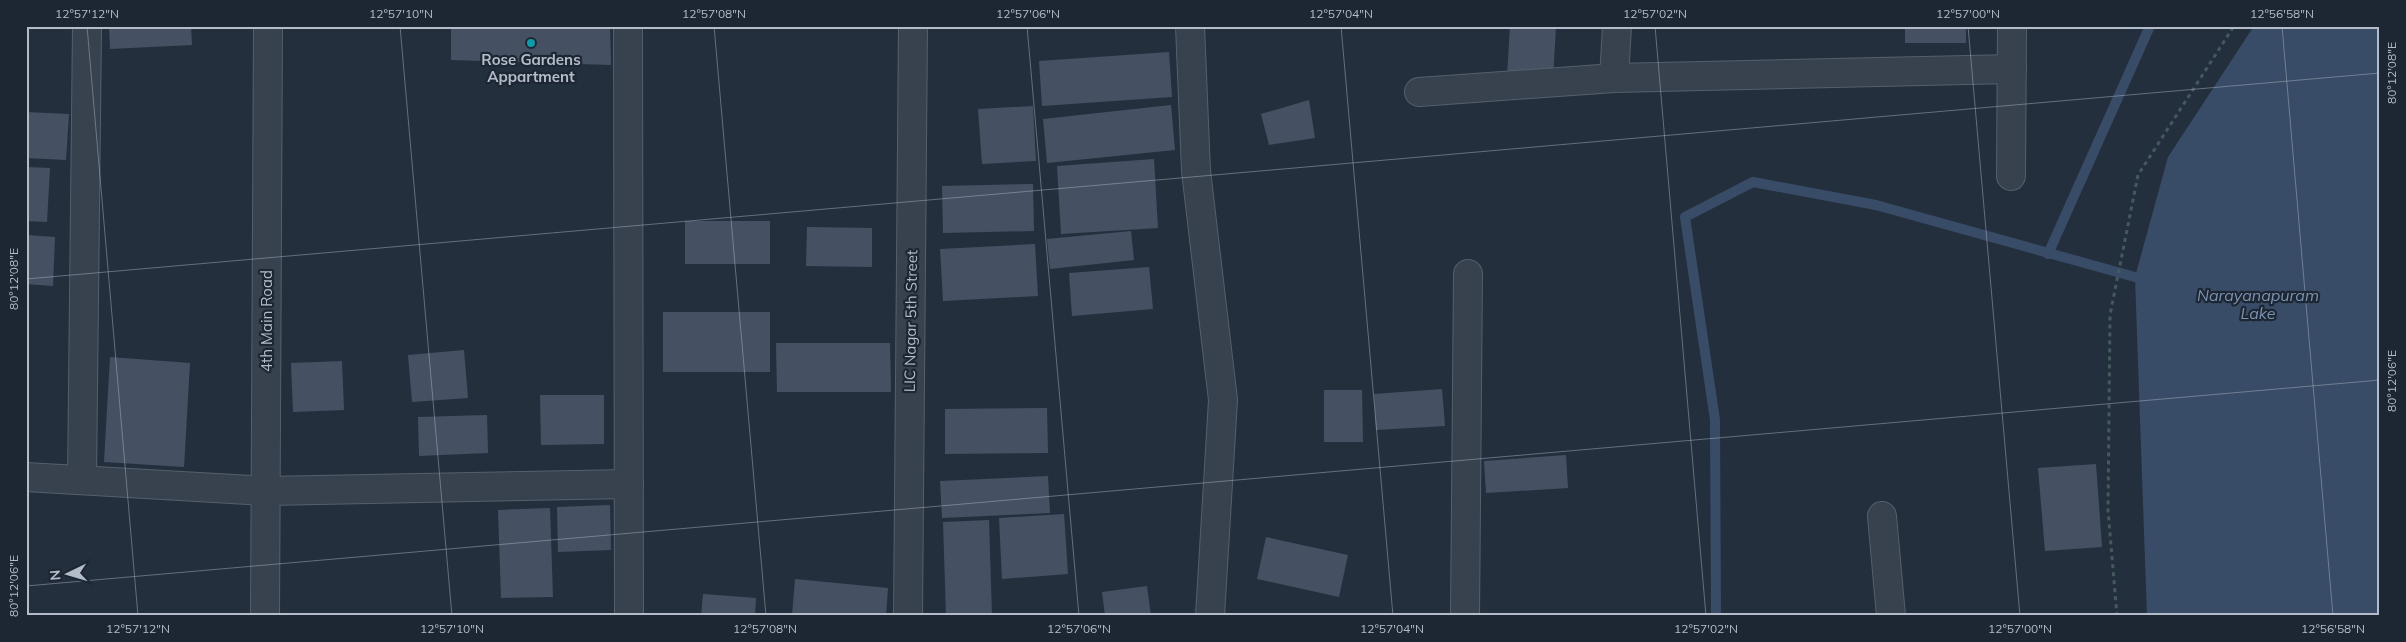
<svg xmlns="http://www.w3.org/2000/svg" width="2406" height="642" font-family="Mulish,sans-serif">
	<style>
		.water { fill: #394c67 }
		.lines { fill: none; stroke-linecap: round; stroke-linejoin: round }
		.stream { stroke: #394c67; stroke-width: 10 }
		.building { fill: #455162 }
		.minor-casing { stroke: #565f6c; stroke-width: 30 }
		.path { stroke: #44595c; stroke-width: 3; stroke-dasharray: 4 4; stroke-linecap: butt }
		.minor { stroke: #38414e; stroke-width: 28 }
		.ticks { fill: none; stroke: #b4bcc9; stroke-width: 1; stroke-opacity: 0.45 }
		.culture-dot { fill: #0f9aa8; stroke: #1d2633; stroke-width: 2 }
		.labels { text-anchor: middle; stroke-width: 4.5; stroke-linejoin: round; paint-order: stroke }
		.poi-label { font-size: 15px; font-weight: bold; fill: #b4bcc9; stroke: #1d2633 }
		.street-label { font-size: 15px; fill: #b4bcc9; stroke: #1d2633 }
		.water-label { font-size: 16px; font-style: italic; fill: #7c92b1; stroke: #1d2633 }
		.neatline { fill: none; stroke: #b4bcc9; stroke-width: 2 }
		.ticks-label { font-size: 12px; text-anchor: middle; fill: #b4bcc9 }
	</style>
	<rect width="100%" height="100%" fill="#242f3e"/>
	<polygon class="water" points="2254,26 2380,26 2380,616 2147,616 2135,277 2168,157"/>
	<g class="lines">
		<g class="stream">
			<polyline points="2048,254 2150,26"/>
			<polyline points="1716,616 1715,420 1685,217 1753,182 1876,205 2135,277"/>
		</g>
	</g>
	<g class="building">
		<polygon points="109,26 191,26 192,45 110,49"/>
		<polygon points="451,26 610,26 611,65 451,60"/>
		<polygon points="1510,26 1556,26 1553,79 1507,77"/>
		<rect x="1905" y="26" width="61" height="17"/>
		<polygon points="1169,52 1172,97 1042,106 1039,61"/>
		<polygon points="1309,100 1315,138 1269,145 1261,114"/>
		<polygon points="1171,105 1175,150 1047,163 1043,119"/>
		<polygon points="1033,106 1036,161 982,164 978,109"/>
		<polygon points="26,112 69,114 66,160 26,158"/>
		<polygon points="1154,159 1158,228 1061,234 1057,166"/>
		<polygon points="26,167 50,168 47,222 26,221"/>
		<polygon points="1033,184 1034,231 943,233 942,186"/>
		<rect x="685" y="221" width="85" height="43"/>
		<polygon points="807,227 872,228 872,267 806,266"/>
		<polygon points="1131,231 1134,260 1050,269 1047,239"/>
		<polygon points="26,235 55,237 53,286 26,284"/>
		<polygon points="1035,244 1038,296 943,301 940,249"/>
		<polygon points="1149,267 1153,309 1072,316 1069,273"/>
		<rect x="663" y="312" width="107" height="60"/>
		<polygon points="776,343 890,343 891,392 777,392"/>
		<polygon points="464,350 468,398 412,402 408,355"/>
		<polygon points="110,357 190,363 184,467 104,462"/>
		<polygon points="342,361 344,410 293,412 291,363"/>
		<polygon points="1442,389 1445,426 1376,430 1374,394"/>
		<polygon points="1324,390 1362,390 1363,442 1324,442"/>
		<polygon points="540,395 604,395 604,444 541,445"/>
		<polygon points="1047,408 1048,453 945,454 945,409"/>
		<polygon points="487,415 488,453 419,456 418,417"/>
		<polygon points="1566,455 1568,488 1486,493 1484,461"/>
		<polygon points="2096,464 2102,547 2045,551 2038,468"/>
		<polygon points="1048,476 1050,513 942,518 940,481"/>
		<polygon points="610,505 611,550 558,552 557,507"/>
		<polygon points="550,508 553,597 501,598 498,510"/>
		<polygon points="1064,514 1068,574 1002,579 999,518"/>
		<polygon points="989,520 992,616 946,616 943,522"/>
		<polygon points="1266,537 1348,555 1339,597 1257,579"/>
		<polygon points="795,579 888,588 886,616 792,616"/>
		<polygon points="1147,586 1151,616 1105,616 1102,592"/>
		<polygon points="703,594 756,598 755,616 701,616"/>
	</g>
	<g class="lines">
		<g class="minor-casing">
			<g id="minor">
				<polyline points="628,26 629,616"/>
				<polyline points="1190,26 1196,171 1223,400 1210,616"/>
				<polyline points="1614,78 1617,26"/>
				<polyline points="1419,92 1614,78 2012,69"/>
				<polyline points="2011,176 2012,26"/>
				<polyline points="26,477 267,491 629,484"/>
				<polyline points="82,480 87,26"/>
				<polyline points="1882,516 1891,616"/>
				<polyline points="265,616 268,26"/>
				<polyline points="908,616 913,26"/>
				<polyline points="1465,616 1468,274"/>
			</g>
		</g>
		<polyline class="path" points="2117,616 2108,510 2110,315 2138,175 2234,26"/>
		<use href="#minor" class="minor"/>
	</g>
	<path class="ticks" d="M87,26L138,616M400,26L452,616M714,26L766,616M1027,26L1079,616M1341,26L1393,616M1655,26L1706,616M1968,26L2020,616M2282,26L2333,616M26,279L2380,73M26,586L2380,380"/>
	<circle class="culture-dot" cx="531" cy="43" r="5"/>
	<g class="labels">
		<g class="poi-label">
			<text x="531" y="65">Rose Gardens<tspan x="531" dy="17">Appartment</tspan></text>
		</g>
		<g class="street-label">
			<text transform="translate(267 321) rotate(-90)" y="5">4th Main Road</text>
			<text transform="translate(911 321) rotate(-89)" y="5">LIC Nagar 5th Street</text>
		</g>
		<g class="water-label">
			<text x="2258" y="301">Narayanapuram<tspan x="2258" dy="18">Lake</tspan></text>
		</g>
	</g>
	<rect width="2406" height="642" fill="none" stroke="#1d2633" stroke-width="55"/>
	<g transform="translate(68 574) rotate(265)" stroke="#1d2633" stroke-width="4" paint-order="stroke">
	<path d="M0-4L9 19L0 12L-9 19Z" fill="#b4bcc9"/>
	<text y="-8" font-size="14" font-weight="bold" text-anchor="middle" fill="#b4bcc9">N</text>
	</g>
	<rect x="28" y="28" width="2350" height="586" class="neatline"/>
	<g class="ticks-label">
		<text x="87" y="18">12°57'12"N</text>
		<text x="401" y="18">12°57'10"N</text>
		<text x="714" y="18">12°57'08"N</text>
		<text x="1028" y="18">12°57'06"N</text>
		<text x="1341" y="18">12°57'04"N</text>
		<text x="1655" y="18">12°57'02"N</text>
		<text x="1968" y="18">12°57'00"N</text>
		<text x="2282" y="18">12°56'58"N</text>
		<text transform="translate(2392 73) rotate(-90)" y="4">80°12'08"E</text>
		<text transform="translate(14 279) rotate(-90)" y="4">80°12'08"E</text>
		<text transform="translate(2392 381) rotate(-90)" y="4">80°12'06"E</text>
		<text transform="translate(14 586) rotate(-90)" y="4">80°12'06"E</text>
		<text x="138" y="633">12°57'12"N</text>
		<text x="452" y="633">12°57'10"N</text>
		<text x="765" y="633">12°57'08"N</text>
		<text x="1079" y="633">12°57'06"N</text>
		<text x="1392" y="633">12°57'04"N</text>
		<text x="1706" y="633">12°57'02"N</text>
		<text x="2020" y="633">12°57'00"N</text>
		<text x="2333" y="633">12°56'58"N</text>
	</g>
</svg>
